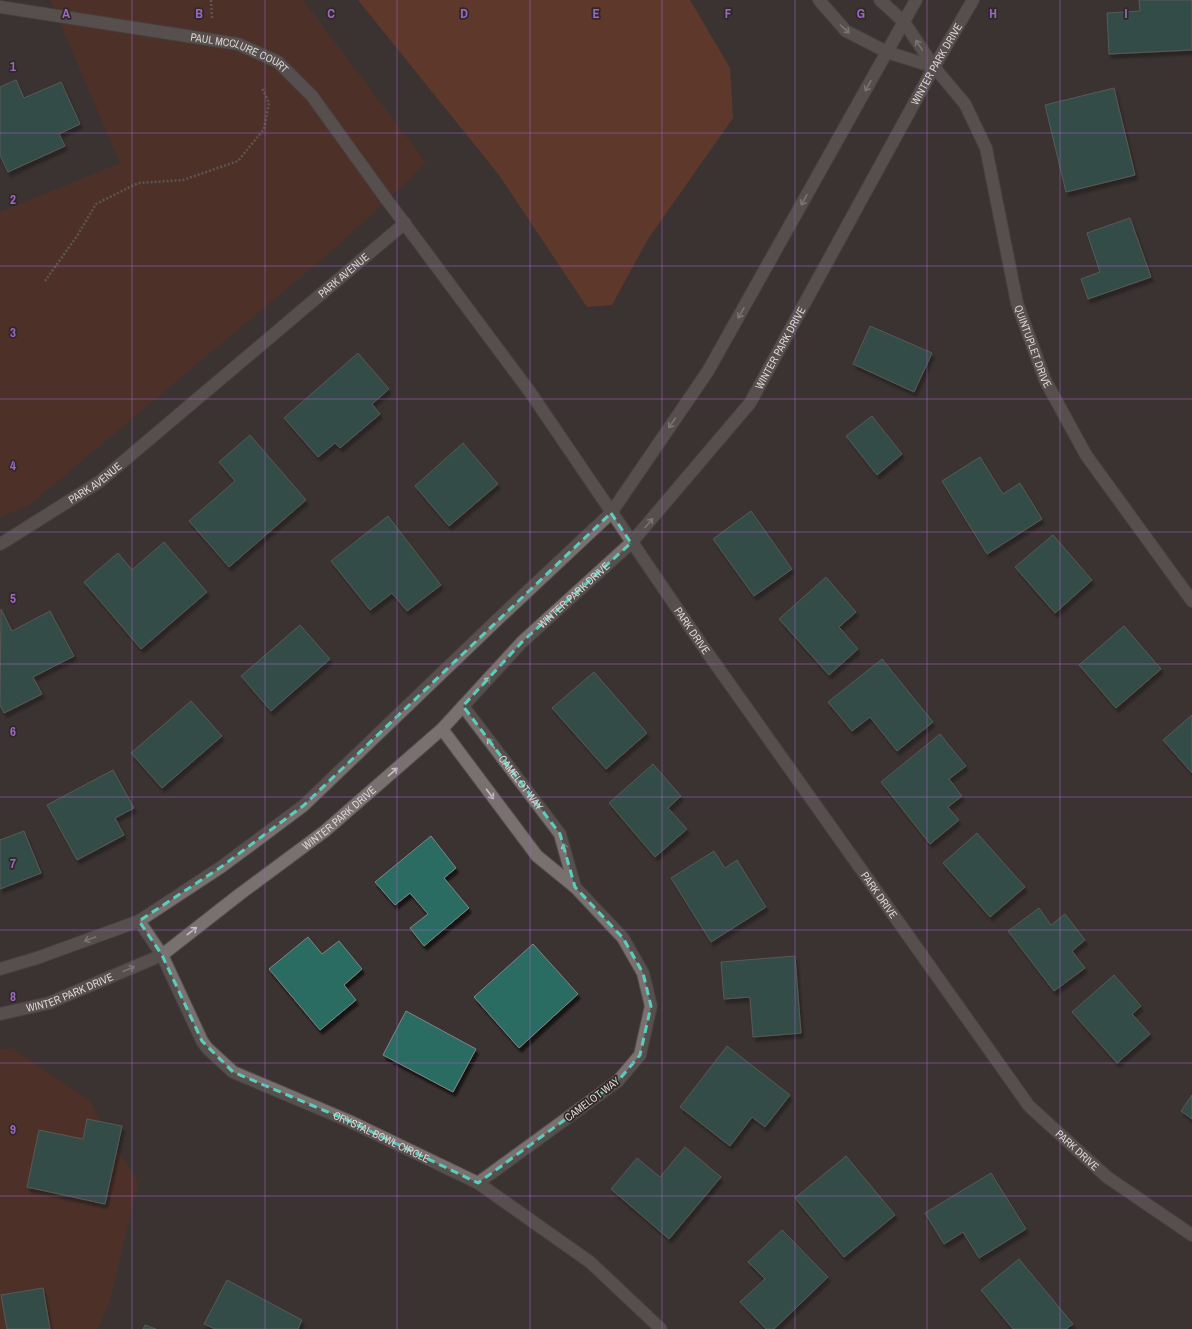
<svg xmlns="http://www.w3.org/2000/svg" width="1192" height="1329" font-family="'Archivo Narrow',sans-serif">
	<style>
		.green { fill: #652f1f }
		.water { fill: #8d3e27 }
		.building { fill: #2b6c62; stroke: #7d8684; filter: url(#shadow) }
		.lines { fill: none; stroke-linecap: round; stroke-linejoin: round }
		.minor-casing { stroke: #554f4d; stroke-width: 14 }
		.path { stroke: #837d7b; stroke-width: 2.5; stroke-dasharray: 2 2; stroke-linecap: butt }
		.minor { stroke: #79716f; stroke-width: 12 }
		.oneway { stroke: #c6c1bf }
		.marked { fill: none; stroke: #5acebd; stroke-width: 3; stroke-dasharray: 8 5; stroke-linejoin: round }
		.grid { fill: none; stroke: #9c67c6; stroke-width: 1; stroke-opacity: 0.55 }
		.labels { text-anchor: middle; stroke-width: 3.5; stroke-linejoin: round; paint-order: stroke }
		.street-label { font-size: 11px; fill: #d9d5d3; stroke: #302927 }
		.grid-label { font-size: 13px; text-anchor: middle; font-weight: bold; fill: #9c67c6; stroke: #302927; stroke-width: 3.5; stroke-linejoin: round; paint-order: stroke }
	</style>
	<defs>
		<filter id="shadow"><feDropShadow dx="2.5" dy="4.5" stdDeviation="1" flood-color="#0009"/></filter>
	</defs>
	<rect width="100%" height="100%" fill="#3b3331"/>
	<g class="green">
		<polygon points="50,0 303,0 426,163 340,244 28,506 0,517 0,212 120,163"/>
		<polygon points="12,1048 89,1100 138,1183 109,1304 98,1329 0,1329 0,1050"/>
	</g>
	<polygon class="water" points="358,0 690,0 730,68 733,118 648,239 612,305 587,307 499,175"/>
	<g class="building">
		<polygon points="1139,0 1192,0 1192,50 1109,54 1107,13 1140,11"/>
		<polygon points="16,80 24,98 61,82 80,124 59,134 65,146 8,172 0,155 0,87"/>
		<polygon points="1114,88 1135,175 1066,192 1045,105"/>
		<polygon points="1130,218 1151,277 1088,299 1081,279 1100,272 1087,233"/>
		<polygon points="870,326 932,353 914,392 853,364"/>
		<polygon points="358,353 389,389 372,404 380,414 340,448 335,443 318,457 284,418"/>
		<polygon points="872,416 902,454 877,475 846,436"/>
		<polygon points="250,435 306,500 229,567 189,521 235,481 219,462"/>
		<polygon points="463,443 498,484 449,526 415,486"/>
		<polygon points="980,457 1003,494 1020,483 1042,519 987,554 942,481"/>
		<polygon points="751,511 792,569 754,596 713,539"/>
		<polygon points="388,516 441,585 407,611 392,593 370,610 331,561"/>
		<polygon points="1053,535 1092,580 1055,613 1015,567"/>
		<polygon points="164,542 207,592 141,649 84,582 118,553 132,570"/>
		<polygon points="826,577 856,612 839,627 858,649 829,675 779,619"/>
		<polygon points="1,609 12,631 50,611 74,656 33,677 42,694 4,713 0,705"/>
		<polygon points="300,625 330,659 271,711 241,676"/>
		<polygon points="1124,626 1161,669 1116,708 1079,665"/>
		<polygon points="882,659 933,722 897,751 870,717 852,731 828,702"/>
		<polygon points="594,672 647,733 606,769 552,708"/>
		<polygon points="191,701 222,736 162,788 131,753"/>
		<polygon points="1192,715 1192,773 1163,740"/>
		<polygon points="940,734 966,766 949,779 962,796 948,807 959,820 930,844 881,782"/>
		<polygon points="653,764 681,796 668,808 687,829 655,857 609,803"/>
		<polygon points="113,770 134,808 115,818 124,835 77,860 47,805"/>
		<polygon points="24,831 41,873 0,889 0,840"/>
		<polygon points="977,833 1025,887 990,917 943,863"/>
		<polygon points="431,836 456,868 444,878 469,908 424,946 410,928 428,914 410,893 395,905 375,882"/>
		<polygon points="714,851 725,868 737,860 766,907 711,942 671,878"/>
		<polygon points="1039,908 1051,925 1065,914 1085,940 1072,951 1085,968 1054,991 1008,931"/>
		<polygon points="308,937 322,954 339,941 362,969 344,985 356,1000 320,1030 269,969"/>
		<polygon points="533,944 578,994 519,1048 474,997"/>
		<polygon points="795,956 801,1033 753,1037 750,997 724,999 721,962"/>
		<polygon points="1114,975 1141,1006 1132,1014 1150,1034 1117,1063 1072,1012"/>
		<polygon points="406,1011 476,1049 453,1092 383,1055"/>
		<polygon points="727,1046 790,1095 765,1127 752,1117 730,1146 680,1107"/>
		<polygon points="1192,1095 1192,1119 1181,1111"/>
		<polygon points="87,1119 122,1126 105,1204 27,1187 39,1130 83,1139"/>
		<polygon points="685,1147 721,1177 669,1239 611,1189 637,1158 660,1177"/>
		<polygon points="846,1156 895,1215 844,1257 795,1198"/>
		<polygon points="991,1173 1026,1229 979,1258 963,1232 944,1244 925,1213"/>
		<polygon points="782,1230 828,1277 774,1329 766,1329 740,1302 765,1279 748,1262"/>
		<polygon points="1019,1259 1073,1324 1066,1329 1013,1329 981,1290"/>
		<polygon points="227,1280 302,1320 298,1329 215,1329 204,1324"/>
		<polygon points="43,1288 50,1329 7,1329 1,1295"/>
		<polygon points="145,1325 156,1329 143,1329"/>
	</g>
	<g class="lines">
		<g class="minor-casing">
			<g id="minor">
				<polyline points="819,0 846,31 887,52 934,67"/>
				<path id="s1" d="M880,0L904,22L934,67L965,104L986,148L1017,303L1045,380L1086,455L1192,601"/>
				<path id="s2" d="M0,7L238,44L278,62L312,96L384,196L530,392L702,645L1029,1106L1107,1177L1192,1235"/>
				<path id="s3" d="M0,544L7,540L99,482L405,223"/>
				<path id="s4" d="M463,706L560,834L575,887"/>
				<polyline points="442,729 537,856 575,887 623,938 643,973 651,1006 640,1055 618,1081 478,1183"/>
				<path id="s5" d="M139,921L162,955L202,1041L207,1048L233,1072L349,1121L478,1183L590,1262L661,1329"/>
				<polyline points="0,969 37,958 139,921 221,867 303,806 499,618 611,513 708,371 916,0"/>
				<path id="s6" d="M0,1014L49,1003L162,955L240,894L325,831L442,729L522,642L631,543L750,403L934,67L973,0"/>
			</g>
		</g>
		<g class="path">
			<polyline points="211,0 212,18"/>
			<polyline points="45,281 77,236 96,204 138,183 183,180 238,161 264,129 269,103 262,88"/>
		</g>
		<use href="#minor" class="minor"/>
	</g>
	<defs><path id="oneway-shaft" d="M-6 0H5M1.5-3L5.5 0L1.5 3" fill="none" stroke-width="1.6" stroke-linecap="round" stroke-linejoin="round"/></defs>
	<g class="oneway">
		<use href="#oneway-shaft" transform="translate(845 29) rotate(41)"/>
		<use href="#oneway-shaft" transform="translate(919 45) rotate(-124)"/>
		<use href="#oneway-shaft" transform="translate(868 86) rotate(119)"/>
		<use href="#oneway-shaft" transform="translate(804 200) rotate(119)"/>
		<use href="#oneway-shaft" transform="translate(741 313) rotate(119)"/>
		<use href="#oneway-shaft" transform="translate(672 423) rotate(124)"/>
		<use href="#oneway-shaft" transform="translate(649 523) rotate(-50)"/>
		<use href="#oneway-shaft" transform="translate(486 682) rotate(-47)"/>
		<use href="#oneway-shaft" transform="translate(491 743) rotate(-127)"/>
		<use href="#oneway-shaft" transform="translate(393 772) rotate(-41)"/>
		<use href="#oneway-shaft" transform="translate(490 794) rotate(53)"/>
		<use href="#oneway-shaft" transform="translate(565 849) rotate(-105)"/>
		<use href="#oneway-shaft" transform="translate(192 931) rotate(-38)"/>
		<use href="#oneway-shaft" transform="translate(90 939) rotate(160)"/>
		<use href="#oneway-shaft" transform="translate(129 969) rotate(-23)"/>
	</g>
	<path d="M0 0H1192V1329H0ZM611,513L631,543L522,642L463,706L560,834L575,887L623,938L643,973L651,1006L640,1055L618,1081L478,1183L349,1121L233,1072L202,1041L162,955L139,921L221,867L303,806Z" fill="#3b3331" fill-opacity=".55" fill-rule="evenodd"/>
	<path class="marked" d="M611,513L631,543L522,642L463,706L560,834L575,887L623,938L643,973L651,1006L640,1055L618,1081L478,1183L349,1121L233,1072L202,1041L162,955L139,921L221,867L303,806Z"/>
	<path class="grid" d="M132,0V1329M265,0V1329M397,0V1329M530,0V1329M662,0V1329M795,0V1329M927,0V1329M1060,0V1329M0,133H1192M0,266H1192M0,399H1192M0,532H1192M0,664H1192M0,797H1192M0,930H1192M0,1063H1192M0,1196H1192"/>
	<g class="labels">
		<g class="street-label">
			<text dy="4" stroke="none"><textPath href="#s2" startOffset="245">PAUL MCCLURE COURT</textPath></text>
			<text dy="4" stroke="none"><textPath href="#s6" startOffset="1369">WINTER PARK DRIVE</textPath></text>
			<text dy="4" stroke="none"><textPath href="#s3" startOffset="437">PARK AVENUE</textPath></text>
			<text dy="4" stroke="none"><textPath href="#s1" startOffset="388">QUINTUPLET DRIVE</textPath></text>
			<text dy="4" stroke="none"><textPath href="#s6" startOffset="1045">WINTER PARK DRIVE</textPath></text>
			<text dy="4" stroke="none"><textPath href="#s3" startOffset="113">PARK AVENUE</textPath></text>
			<text dy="4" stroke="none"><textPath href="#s6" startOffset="721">WINTER PARK DRIVE</textPath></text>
			<text dy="4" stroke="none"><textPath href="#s2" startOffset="989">PARK DRIVE</textPath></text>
			<text dy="4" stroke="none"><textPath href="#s4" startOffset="96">CAMELOT WAY</textPath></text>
			<text dy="4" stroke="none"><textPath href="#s6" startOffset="397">WINTER PARK DRIVE</textPath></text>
			<text dy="4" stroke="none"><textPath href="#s2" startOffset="1313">PARK DRIVE</textPath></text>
			<text dy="4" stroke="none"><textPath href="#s6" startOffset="73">WINTER PARK DRIVE</textPath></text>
			<text transform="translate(592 1099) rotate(-37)" y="4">CAMELOT WAY</text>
			<text dy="4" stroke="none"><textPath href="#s5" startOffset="342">CRYSTAL BOWL CIRCLE</textPath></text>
			<text dy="4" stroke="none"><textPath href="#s2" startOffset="1637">PARK DRIVE</textPath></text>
		</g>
	</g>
	<g class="grid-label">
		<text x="66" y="18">A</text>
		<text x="199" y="18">B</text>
		<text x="331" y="18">C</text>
		<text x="464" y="18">D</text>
		<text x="596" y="18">E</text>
		<text x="728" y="18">F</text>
		<text x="861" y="18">G</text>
		<text x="993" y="18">H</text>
		<text x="1126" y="18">I</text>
		<text x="13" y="71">1</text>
		<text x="13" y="204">2</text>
		<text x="13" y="337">3</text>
		<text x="13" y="470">4</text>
		<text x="13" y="603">5</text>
		<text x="13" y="736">6</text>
		<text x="13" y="868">7</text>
		<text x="13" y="1001">8</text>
		<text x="13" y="1134">9</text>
	</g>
</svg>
